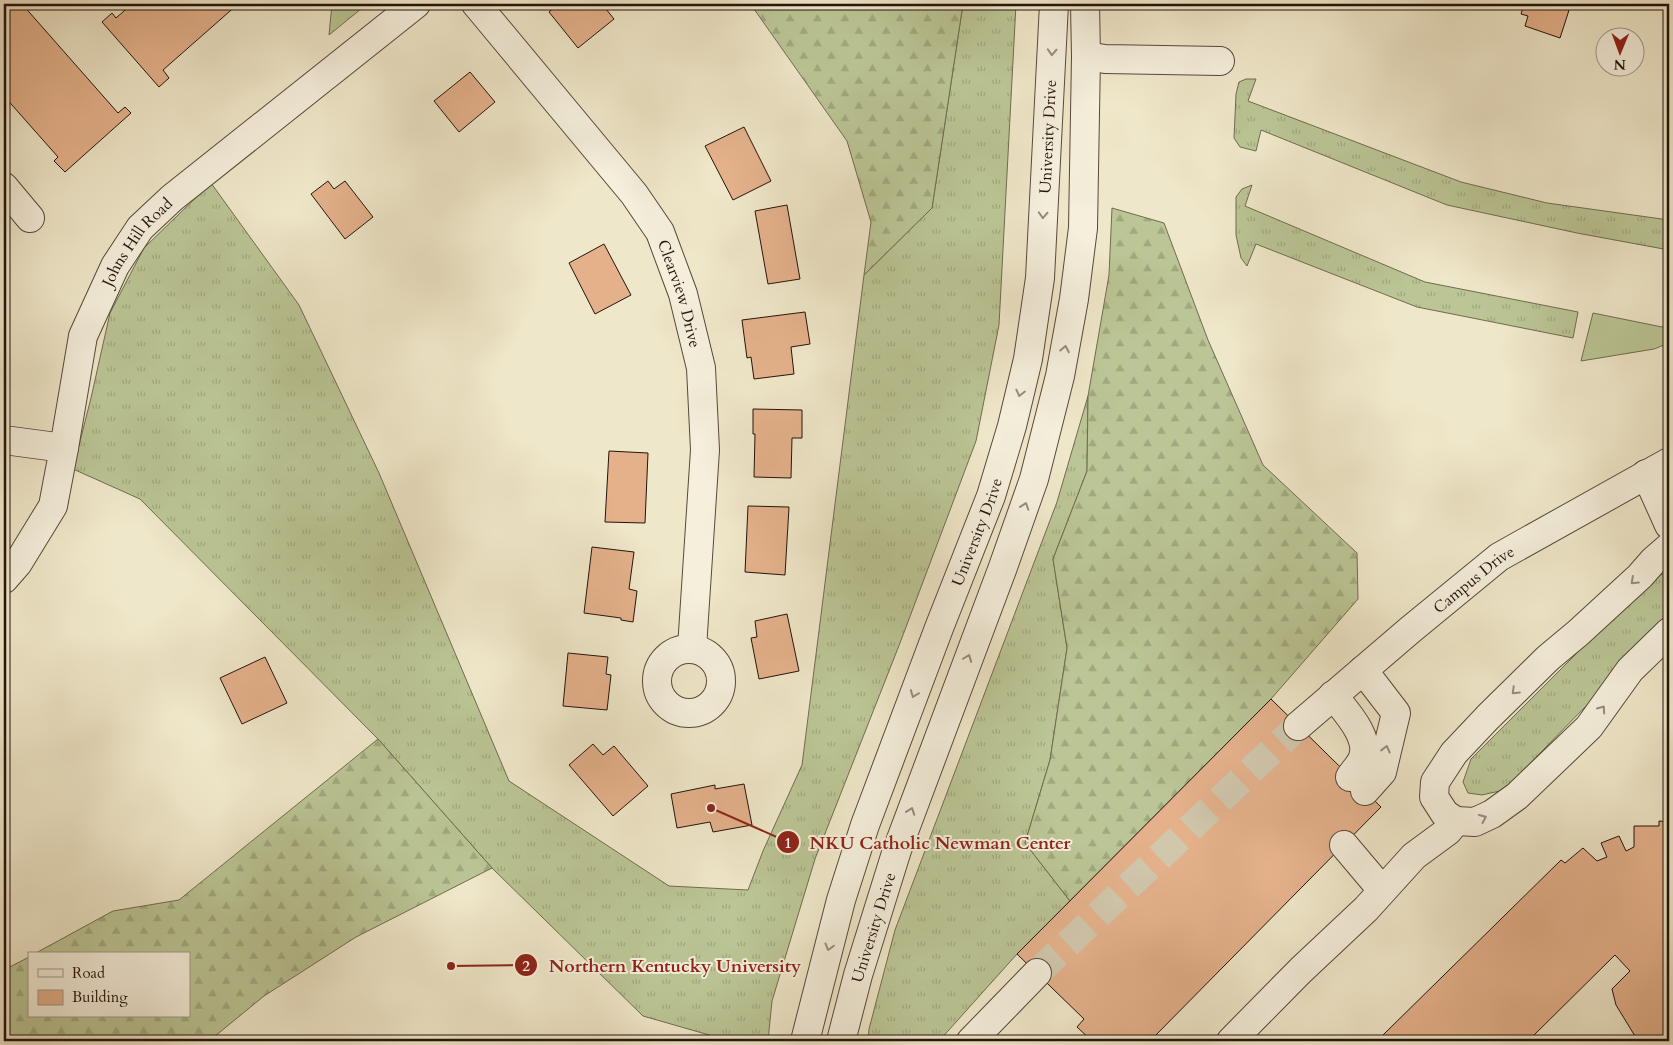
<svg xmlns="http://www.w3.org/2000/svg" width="1673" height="1045" font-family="Cardo,serif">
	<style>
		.grass { fill: url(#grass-tufts); stroke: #706c50 }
		.forest { fill: url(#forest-firs); stroke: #706c50 }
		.garden { fill: #bbc595; stroke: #706c50 }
		.building { fill: #e4b18b; stroke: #24130c }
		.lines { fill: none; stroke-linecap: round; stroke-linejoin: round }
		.minor-tunnel { stroke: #d1c7ad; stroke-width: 28; stroke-dasharray: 28 14; stroke-linecap: butt }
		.minor-casing { stroke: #57483b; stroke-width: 30 }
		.minor { stroke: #f5efdc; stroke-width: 28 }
		.oneway { stroke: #978c7e }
		.labels { text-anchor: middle; stroke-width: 4; stroke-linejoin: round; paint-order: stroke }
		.street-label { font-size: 16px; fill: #24130c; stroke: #f5efdc }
		.leader { fill: none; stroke: #8f2418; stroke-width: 2 }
		.callout-dot { fill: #8f2418; stroke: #f5efdc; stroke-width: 2 }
		.mark-label { font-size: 15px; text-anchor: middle; font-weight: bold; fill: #fff }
		.callout-label { font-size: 18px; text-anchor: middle; font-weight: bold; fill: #8f2418; stroke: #f5efdc; stroke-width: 4; stroke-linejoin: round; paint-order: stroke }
	</style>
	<defs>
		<pattern id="grass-tufts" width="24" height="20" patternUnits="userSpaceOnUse" patternTransform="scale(1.25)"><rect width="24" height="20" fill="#bbc595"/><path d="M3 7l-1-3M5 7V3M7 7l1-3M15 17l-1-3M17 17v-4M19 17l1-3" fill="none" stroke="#a1a87f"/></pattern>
		<pattern id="forest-firs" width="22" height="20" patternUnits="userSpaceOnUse" patternTransform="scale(1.25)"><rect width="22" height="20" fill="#bbc595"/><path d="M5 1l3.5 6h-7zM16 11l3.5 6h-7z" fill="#a1a87f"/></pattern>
	</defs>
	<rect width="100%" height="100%" fill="#efe7c9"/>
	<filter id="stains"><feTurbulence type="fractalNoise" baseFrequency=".004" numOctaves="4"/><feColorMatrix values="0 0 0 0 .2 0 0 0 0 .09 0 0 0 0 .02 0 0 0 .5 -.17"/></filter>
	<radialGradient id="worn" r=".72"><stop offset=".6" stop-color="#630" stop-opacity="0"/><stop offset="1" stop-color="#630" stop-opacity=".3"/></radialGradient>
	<g class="grass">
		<polygon points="332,4 367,4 329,35"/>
		<polygon points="963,4 1016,4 999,325 976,441 900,643 815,859 772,1001 768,1041 730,1041 643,1016 492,868 378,739 140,499 73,469 91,398 110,313 144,248 211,183 299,305 379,473 509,781 669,886 748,890 763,851 802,765 864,275 932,208"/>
		<polygon points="1246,79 1256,79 1248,101 1461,182 1547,203 1669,220 1669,250 1577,233 1447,205 1261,130 1256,151 1240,147 1234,138 1236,94 1239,82"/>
		<polygon points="1252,185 1245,206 1425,282 1578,312 1573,338 1417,307 1256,244 1247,266 1241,258 1236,235 1236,197 1242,189"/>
		<polygon points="1088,396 1087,471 1053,559 1067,648 1050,760 1025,843 1070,901 1017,954 939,1041 868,1041 869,1029 895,930 1057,502"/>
		<polygon points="1665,574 1669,574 1669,621 1504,790 1482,795 1468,793 1463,782 1471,759 1654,576"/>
	</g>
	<g class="forest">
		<polygon points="759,4 963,4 932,208 864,275 871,222 847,141 754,9"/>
		<polygon points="1112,208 1164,223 1208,340 1263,465 1357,553 1358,599 1271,699 1070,901 1025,843 1050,760 1067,648 1053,559 1087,471 1088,396 1109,275"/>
		<polygon points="378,739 492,868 356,937 264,996 209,1041 4,1041 4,970 29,957 29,1016 189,1016 189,954 34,954 113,911 179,900"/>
	</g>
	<polygon class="garden" points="1593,313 1667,328 1669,317 1669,343 1654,349 1581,361"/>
	<g class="building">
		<polygon points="4,4 22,4 118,113 125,107 131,113 65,172 54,161 58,157 4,96"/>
		<polygon points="132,4 238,4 163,70 169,78 159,87 102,22 112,13 116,18"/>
		<polygon points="558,4 602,4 614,19 578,48 549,12"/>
		<polygon points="1524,4 1571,4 1560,38 1525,26 1528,16 1521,14"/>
		<polygon points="1664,4 1669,4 1669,32 1665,32"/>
		<polygon points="470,72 495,102 459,132 434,101"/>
		<polygon points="744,127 771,181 733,200 705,146"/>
		<polygon points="328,181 334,189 345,181 373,217 345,239 311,194"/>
		<polygon points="787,205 800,279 768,284 755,211"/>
		<polygon points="604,244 631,295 595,314 569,263"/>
		<polygon points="805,312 810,344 791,347 794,374 754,379 751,357 747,358 742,320"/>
		<polygon points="753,409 802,410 802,438 792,438 791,478 754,477 755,434 753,434"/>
		<polygon points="609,451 648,453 645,523 605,522"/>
		<polygon points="748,506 789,507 785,575 745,572"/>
		<polygon points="592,547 634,552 629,589 637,591 633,622 621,620 621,618 584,613"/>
		<polygon points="787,614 799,671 759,679 751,638 757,637 755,621"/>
		<polygon points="568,653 608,657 606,674 611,675 607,710 563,706"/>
		<polygon points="265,657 287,703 242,724 220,678"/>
		<polygon points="1271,699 1381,807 1150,1041 1092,1041 1077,1027 1084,1019 1017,954"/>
		<polygon points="593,744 603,755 614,746 648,786 613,816 569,765"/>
		<polygon points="744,784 752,825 713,832 710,822 677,828 671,794 715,785 715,789"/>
		<polygon points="1659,821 1669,822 1669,1041 1638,1041 1616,1005 1612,989 1630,971 1615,955 1528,1041 1388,1041 1383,1035 1561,860 1565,863 1583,848 1597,861 1607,857 1601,843 1619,836 1626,851 1634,847 1634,826 1659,826"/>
	</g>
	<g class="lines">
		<polyline class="minor-tunnel" points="1037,973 1298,726"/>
		<g class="minor-casing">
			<g id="minor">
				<path id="s1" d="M476,4L634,194L660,232L683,294L701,368L705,450L692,648"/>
				<polyline points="1086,56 1105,59 1220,61"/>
				<polyline points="4,187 30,218"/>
				<polyline points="4,440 64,448"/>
				<polyline points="1646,474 1669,525"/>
				<polyline points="1669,547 1654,560 1640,576 1578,633 1548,658 1488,717 1454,753 1435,782 1434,797 1445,814 1456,821 1475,822 1492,814 1517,796 1589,727 1630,670 1669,632"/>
				<path id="s2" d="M4,579L18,563L53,506L64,448L83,336L115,266L140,228L172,198L416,4"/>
				<circle cx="689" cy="681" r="32"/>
				<polyline points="1363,670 1396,713 1382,772 1365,791"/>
				<path d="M1333,695C1345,711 1370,736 1363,757C1361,764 1354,771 1350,777"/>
				<path id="s3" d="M1298,726L1410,630L1499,557L1669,462"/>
				<polyline points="1344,845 1382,890"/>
				<path id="s4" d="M805,1041L841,900L865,825L939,628L991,496L1012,426L1028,359L1040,278L1054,4"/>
				<path id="s5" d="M841,1041L858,975L897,850L1003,567L1034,479L1060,376L1074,299L1083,228L1086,56L1085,4"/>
				<polyline points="971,1041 1037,973"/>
				<polyline points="1231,1041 1301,970 1366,909 1414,856 1448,831 1456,821"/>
			</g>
		</g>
		<use href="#minor" class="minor"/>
	</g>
	<defs><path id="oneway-chevron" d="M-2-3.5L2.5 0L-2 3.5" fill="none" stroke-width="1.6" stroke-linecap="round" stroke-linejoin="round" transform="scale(1.25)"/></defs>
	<g class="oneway">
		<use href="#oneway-chevron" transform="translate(1052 52) rotate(93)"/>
		<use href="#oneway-chevron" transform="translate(1043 215) rotate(93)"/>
		<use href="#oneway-chevron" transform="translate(1065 349) rotate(-79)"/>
		<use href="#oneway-chevron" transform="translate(1020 393) rotate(103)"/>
		<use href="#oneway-chevron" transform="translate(1025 506) rotate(-71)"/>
		<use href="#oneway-chevron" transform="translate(1634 581) rotate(137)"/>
		<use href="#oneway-chevron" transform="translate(968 658) rotate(-69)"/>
		<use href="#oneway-chevron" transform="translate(1515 691) rotate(136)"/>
		<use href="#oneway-chevron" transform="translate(914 694) rotate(111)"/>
		<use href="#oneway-chevron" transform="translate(1602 709) rotate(-55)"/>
		<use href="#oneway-chevron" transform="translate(1386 749) rotate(-76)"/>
		<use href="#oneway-chevron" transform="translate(911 811) rotate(-70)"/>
		<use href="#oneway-chevron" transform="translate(1483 818) rotate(-24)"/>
		<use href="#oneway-chevron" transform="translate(829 947) rotate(105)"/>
	</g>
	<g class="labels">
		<g class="street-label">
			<text dy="6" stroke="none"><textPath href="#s4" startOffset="942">University Drive</textPath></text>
			<text dy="6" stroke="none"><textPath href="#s2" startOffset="370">Johns Hill Road</textPath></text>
			<text dy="6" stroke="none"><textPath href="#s1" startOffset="358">Clearview Drive</textPath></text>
			<text dy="6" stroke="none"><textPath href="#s4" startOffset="538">University Drive</textPath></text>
			<text dy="6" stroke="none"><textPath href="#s3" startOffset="229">Campus Drive</textPath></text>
			<text dy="6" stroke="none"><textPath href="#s5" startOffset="118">University Drive</textPath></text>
		</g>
	</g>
	<path class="leader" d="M711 808L788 842M451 966L526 965"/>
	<g class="callout-dot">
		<circle cx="711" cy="808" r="5"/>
		<circle cx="451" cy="966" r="5"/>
		<circle cx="788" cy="842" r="12"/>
		<circle cx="526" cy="965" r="12"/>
	</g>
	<g class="mark-label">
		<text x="788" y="848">1</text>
		<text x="526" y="971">2</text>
	</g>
	<g class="callout-label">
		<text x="940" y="849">NKU Catholic Newman Center</text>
		<text x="675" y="972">Northern Kentucky University</text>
	</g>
	<rect width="1673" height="1045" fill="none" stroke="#efe7c9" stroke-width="20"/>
	<rect x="5" y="5" width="1663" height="1035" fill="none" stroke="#24130c" stroke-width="2.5"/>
	<rect x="10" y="10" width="1653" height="1025" fill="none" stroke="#24130c"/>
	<rect x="28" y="952" width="162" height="65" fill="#f5efdc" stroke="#a19789"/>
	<rect x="38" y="969" width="25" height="8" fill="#f5efdc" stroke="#a19789"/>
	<text x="72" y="978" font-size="15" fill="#24130c">Road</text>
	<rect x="38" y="990" width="25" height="15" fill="#e4b18b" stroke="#a19789"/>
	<text x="72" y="1002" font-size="15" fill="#24130c">Building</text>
	<g transform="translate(1620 52) rotate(181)"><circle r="24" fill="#f5efdc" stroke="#a19789"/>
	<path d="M0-4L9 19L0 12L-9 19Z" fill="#8f2418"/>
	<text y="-8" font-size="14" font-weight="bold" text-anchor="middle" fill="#24130c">N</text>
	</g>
	<rect width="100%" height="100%" filter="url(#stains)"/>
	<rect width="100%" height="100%" fill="url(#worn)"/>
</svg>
